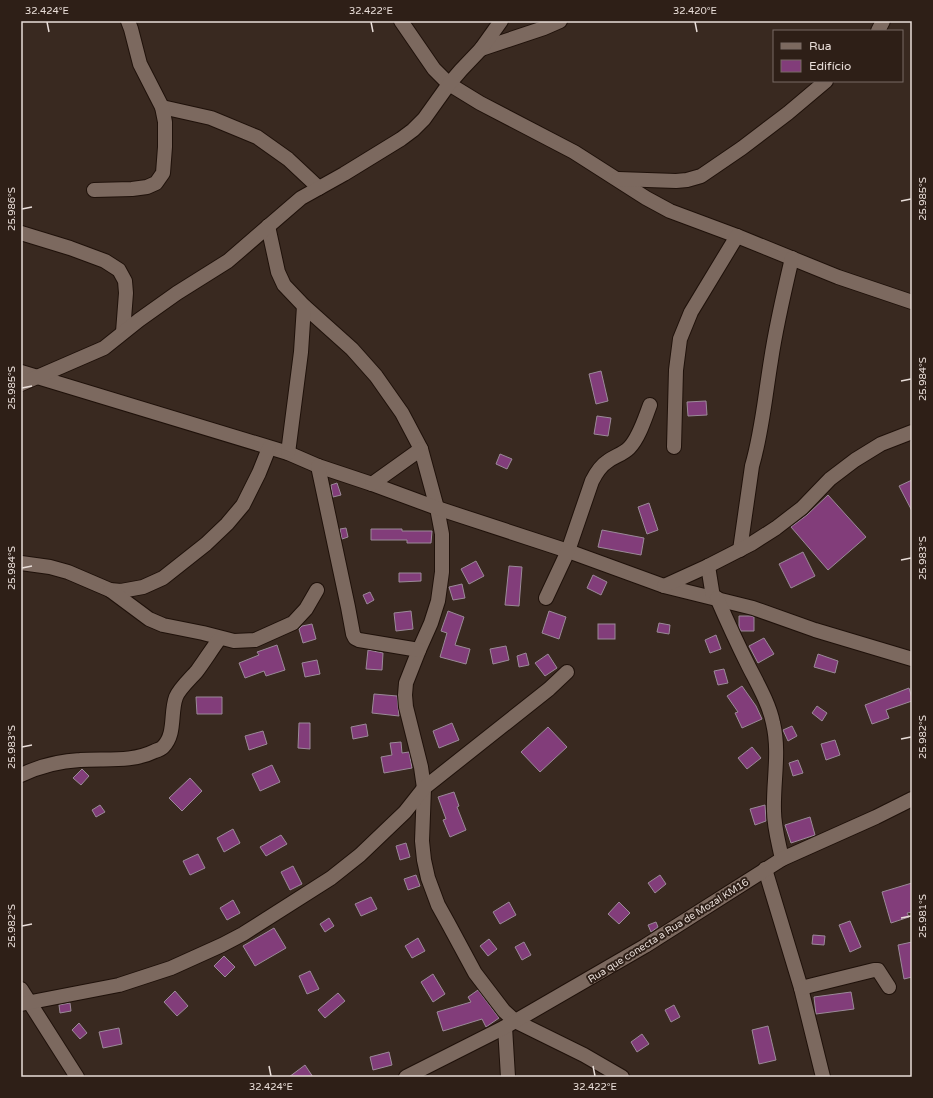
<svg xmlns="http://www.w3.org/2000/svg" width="933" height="1098" font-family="'Varela Round',sans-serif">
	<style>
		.building { fill: #823d7a; stroke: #9b8a98 }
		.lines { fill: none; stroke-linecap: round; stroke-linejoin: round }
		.minor-casing { stroke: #1f110a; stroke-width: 16 }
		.minor { stroke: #7c695f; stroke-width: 14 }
		.ticks { fill: none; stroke: #e9ded9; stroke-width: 1.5 }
		.labels { text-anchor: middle; stroke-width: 4; stroke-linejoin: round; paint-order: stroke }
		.street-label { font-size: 10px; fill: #e9ded9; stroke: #2e1f17 }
		.neatline { fill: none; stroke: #e9ded9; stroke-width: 1.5 }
		.ticks-label { font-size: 10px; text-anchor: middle; fill: #e9ded9 }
	</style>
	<rect width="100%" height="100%" fill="#392920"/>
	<g class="building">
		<polygon points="601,371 608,401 596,404 589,374"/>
		<polygon points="706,401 707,415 688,416 687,402"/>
		<polygon points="597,416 611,418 608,436 594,434"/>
		<polygon points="500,454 512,459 507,469 496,464"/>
		<polygon points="912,480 912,511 899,486"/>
		<polygon points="337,483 341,495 333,497 331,485"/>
		<polygon points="828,495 866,537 828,570 791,527 807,515"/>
		<polygon points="649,503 658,530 647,534 638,507"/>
		<polygon points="346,528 348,537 342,539 340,529"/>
		<polygon points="371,529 402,529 402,531 432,531 431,543 407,543 407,540 371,540"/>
		<polygon points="602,530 644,538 641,555 598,547"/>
		<polygon points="803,552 815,576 791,588 779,564"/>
		<polygon points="476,561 484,576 469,584 461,569"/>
		<polygon points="509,566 522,567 519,606 505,605"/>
		<polygon points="399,573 421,573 421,581 399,582"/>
		<polygon points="593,575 607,582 601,595 587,588"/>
		<polygon points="462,584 465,598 453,600 449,587"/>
		<polygon points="370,592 374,600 367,604 363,595"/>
		<polygon points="411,611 413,629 396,631 394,613"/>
		<polygon points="448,611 464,617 455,645 470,649 466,664 440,657 447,633 441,631"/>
		<polygon points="549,611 566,617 559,639 542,633"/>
		<polygon points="739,616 751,616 754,617 754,631 741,631 739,627"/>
		<polygon points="659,623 670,625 669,634 657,632"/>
		<polygon points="312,624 316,639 303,643 299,629 302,626"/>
		<rect x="598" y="624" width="17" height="15"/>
		<polygon points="716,635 721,649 710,653 705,640"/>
		<polygon points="764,638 774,654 758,663 749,646"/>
		<polygon points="277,645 285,670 266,676 264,671 245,678 239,663 259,655 257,652"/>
		<polygon points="506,646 509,660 493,664 490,649"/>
		<polygon points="368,650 383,653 382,670 366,669"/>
		<polygon points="526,653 529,665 519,667 517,656"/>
		<polygon points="548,654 557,668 545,676 535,663"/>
		<polygon points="818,654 838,661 835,673 814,667"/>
		<polygon points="317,660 320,674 305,677 302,663"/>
		<polygon points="724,669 728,683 718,685 714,671"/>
		<polygon points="742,686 756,706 762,719 742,728 735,713 738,712 727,696"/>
		<polygon points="909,688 912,698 912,701 886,710 889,718 872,724 865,705"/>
		<polygon points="374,694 397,696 399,716 372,713"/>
		<polygon points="196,697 222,697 222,714 197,714"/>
		<polygon points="817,706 827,713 822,721 812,713"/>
		<polygon points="299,723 310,723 310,749 298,748"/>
		<polygon points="452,723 459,740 439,748 433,731"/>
		<polygon points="366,724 368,736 353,739 351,727"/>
		<polygon points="792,726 797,736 788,741 783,730"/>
		<polygon points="548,727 567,747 540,772 521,752"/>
		<polygon points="263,731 267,744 249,750 245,736"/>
		<polygon points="835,740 840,755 826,760 821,744"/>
		<polygon points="401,742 402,753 409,752 412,768 384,773 381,757 392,755 390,743"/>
		<polygon points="752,747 761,758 747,769 738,758"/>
		<polygon points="798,760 803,773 793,776 789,763"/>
		<polygon points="272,765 280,782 260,791 252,774"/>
		<polygon points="82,769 89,776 81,785 73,778"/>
		<polygon points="190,778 202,791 182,811 169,798"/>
		<polygon points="454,792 459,806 457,807 466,830 450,837 443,820 446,819 438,797"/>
		<polygon points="100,805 105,812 96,817 92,810"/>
		<polygon points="765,805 766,821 755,825 750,809"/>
		<polygon points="810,817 815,835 791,843 785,825"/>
		<polygon points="233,829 240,843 224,852 217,838"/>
		<polygon points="281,835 287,844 266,856 260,847"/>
		<polygon points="406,843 410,857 400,860 396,846"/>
		<polygon points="198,854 205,868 190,875 183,861"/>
		<polygon points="293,866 302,884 290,890 281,872"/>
		<polygon points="416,875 420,886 408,890 404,879"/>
		<polygon points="660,875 666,884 655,893 648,883"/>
		<polygon points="912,883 912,912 907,913 909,917 891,923 882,892"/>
		<polygon points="371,897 377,909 361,916 355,904"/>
		<polygon points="233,900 240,913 227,920 220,908"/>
		<polygon points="509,902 516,915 500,924 493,912"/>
		<polygon points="619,902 630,913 619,924 608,914"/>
		<polygon points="329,918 334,926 325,932 320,924"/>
		<polygon points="850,921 861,947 850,952 839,925"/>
		<polygon points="656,922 658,927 651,932 648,925"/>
		<polygon points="274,928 286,948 255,966 243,946"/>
		<polygon points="813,935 825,936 824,945 812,944"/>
		<polygon points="418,938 425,951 412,958 405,946"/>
		<polygon points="489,939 497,949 488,956 480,946"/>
		<polygon points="524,942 531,955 522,960 515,947"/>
		<polygon points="912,942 912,977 904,979 898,945"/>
		<polygon points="224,956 235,967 225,977 214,966"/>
		<polygon points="310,971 319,989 307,994 299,976"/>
		<polygon points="433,974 445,994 433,1002 421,982"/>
		<polygon points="478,990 499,1018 486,1027 482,1019 443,1031 437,1012 471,1002 468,997"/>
		<polygon points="175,991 188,1006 177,1016 164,1002"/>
		<polygon points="851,992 854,1009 816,1014 814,997"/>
		<polygon points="338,993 345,1001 325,1018 318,1010"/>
		<polygon points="70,1003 71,1011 60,1013 59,1005"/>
		<polygon points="674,1005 680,1017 671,1022 665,1010"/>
		<polygon points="79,1023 87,1033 80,1039 72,1030"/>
		<polygon points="768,1026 776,1060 759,1064 752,1030"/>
		<polygon points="119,1028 122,1044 103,1048 99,1032"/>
		<polygon points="642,1034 649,1044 637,1052 631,1042"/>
		<polygon points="389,1052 392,1065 373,1070 370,1057"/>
		<polygon points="305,1065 313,1077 289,1077"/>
	</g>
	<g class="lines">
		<g class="minor-casing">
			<g id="minor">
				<polyline points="401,21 434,69 449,84 480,103 574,152 646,198 670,211 737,236 838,277 912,302"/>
				<polyline points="878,31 883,21"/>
				<polyline points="481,49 544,28 560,21"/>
				<polyline points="162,107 211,118 257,137 288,159 319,188"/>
				<polyline points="618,179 676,181 687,180 701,176 742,148 788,113 826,81"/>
				<polyline points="94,190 132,189 147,187 156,183 163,173 165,147 165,122 162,107 140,64 131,29 128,21"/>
				<polyline points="268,226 278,272 284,285 304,306 352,349 376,376 402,413 421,449 437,508 442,534 442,572 438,601 431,623 419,650 406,683 405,695 406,707 421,767 424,788 422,841 424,860 428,878 438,905 448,923 475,973 504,1011 515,1021 584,1055 622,1077"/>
				<polyline points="21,233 70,248 105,261 119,270 125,281 126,293 123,332"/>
				<polyline points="21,372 288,453 318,466 372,484 437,508 568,551 664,586 753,608 815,630 912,659"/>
				<polyline points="21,384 104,348 139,320 177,293 228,261 301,198 344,174 401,139 413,130 424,119 449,84 461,70 481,49 501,21"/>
				<polyline points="674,447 676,370 680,339 691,312 737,236"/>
				<polyline points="288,453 301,352 304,306"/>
				<polyline points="318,466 348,607 353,634 355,638 359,640 419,650"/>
				<polyline points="372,484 421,449"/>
				<path d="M740,550L752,466C762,432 765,396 771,360C776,326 784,292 792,258"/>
				<polyline points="21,563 50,567 68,572 110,590 121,591 143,587 163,578 206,544 227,524 243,505 259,473 269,448"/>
				<polyline points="708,566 713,597"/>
				<polyline points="664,586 708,566 751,544 776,528 802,508 830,479 855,460 881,444 912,432"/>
				<polyline points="110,590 149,619 163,625 203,633 234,641 255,640 293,623 306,609 317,590"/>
				<path d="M546,598L568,551L592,481C596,473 600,466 608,461C615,456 623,454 629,448C639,438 645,418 650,405"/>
				<path d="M717,598C727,621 737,643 748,665C757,683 769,703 773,723C780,752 773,782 774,811C774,827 779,844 782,859"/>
				<path d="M21,775C40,766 59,761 80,760C105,758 131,763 155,751C158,750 161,749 163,747C176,734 170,713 176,697C179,689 191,678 197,671C205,660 212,649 220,638"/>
				<polyline points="765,869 801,988 823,1077"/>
				<polyline points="801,988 874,970 878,970 889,987"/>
				<polyline points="21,989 77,1077"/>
				<polyline points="21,1004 119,985 171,968 222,945 243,934 331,878 360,855 405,812 424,788 549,689 567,672"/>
				<polyline points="505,1027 508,1077"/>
				<polyline points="406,1077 505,1027 645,946 782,859 876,817 912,799"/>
			</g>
		</g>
		<use href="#minor" class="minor"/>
	</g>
	<path class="ticks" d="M47,22L49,32M371,22L373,32M695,22L697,32M901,201L911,199M22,209L32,207M901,381L911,379M22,388L32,386M901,560L911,558M22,568L32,566M901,739L911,737M22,747L32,745M901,918L911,916M22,926L32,924M269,1066L271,1076M593,1066L595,1076"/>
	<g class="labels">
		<g class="street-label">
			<text transform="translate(668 930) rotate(-32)" y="4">Rua que conecta a Rua de Mozal KM16</text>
		</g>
	</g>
	<rect width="933" height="1098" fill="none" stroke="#2e1f17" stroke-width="44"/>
	<rect x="773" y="30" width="130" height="52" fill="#2e1f17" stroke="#796b65"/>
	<rect x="781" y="43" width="20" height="6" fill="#7c695f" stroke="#796b65"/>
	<text x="809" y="50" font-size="12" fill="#e9ded9">Rua</text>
	<rect x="781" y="60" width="20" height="12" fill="#823d7a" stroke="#796b65"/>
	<text x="809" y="70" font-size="12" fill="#e9ded9">Edifício</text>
	<rect x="22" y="22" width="889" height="1054" class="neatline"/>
	<g class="ticks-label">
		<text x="47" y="14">32.424°E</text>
		<text x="371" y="14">32.422°E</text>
		<text x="695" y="14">32.420°E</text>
		<text transform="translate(922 199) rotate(-90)" y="4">25.985°S</text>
		<text transform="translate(11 209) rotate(-90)" y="4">25.986°S</text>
		<text transform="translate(922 379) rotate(-90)" y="4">25.984°S</text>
		<text transform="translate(11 388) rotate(-90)" y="4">25.985°S</text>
		<text transform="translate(922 558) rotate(-90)" y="4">25.983°S</text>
		<text transform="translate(11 568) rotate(-90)" y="4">25.984°S</text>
		<text transform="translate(922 737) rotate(-90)" y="4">25.982°S</text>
		<text transform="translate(11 747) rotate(-90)" y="4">25.983°S</text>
		<text transform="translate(922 916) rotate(-90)" y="4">25.981°S</text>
		<text transform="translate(11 926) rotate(-90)" y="4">25.982°S</text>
		<text x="271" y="1090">32.424°E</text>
		<text x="595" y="1090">32.422°E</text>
	</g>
</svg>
